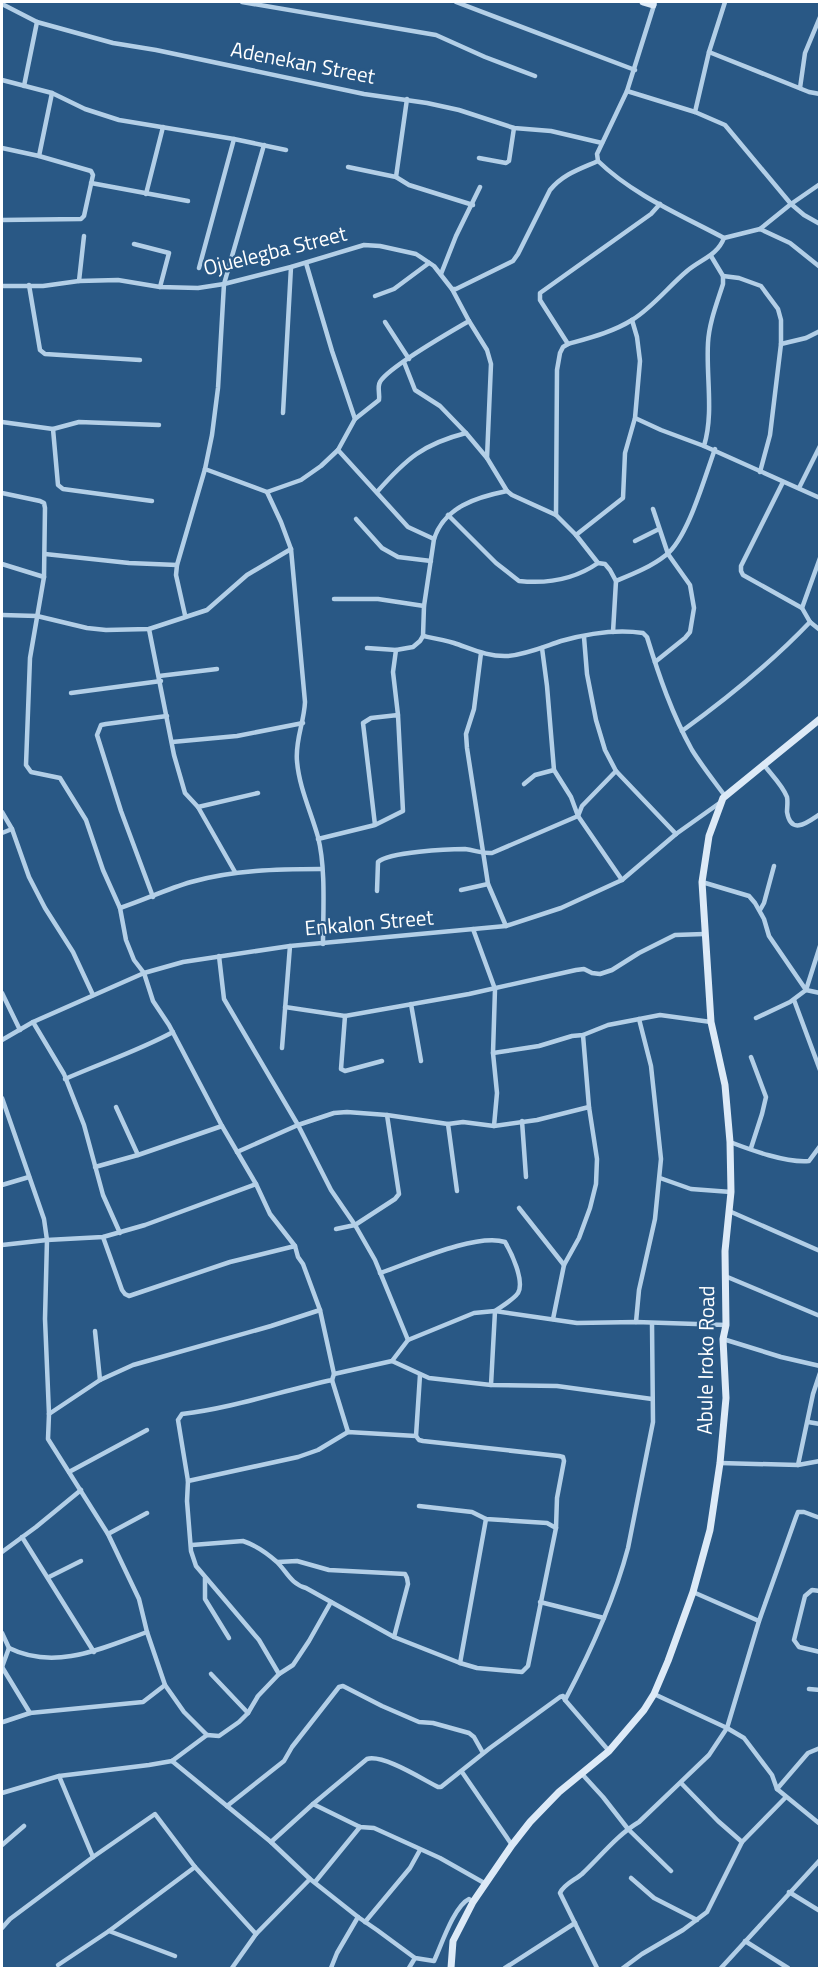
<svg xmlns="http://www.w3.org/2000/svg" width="821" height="1970" font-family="'Titillium Web',sans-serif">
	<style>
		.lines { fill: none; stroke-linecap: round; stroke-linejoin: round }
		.street { stroke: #b3cfe7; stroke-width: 4.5 }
		.secondary { stroke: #ddeaf7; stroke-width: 7 }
		.labels { text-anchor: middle; stroke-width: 4.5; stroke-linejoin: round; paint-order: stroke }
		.street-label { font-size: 21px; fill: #fff; stroke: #295885 }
	</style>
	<rect width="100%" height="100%" fill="#295885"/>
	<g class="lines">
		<g class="street">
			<polyline points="242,2 436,35 485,57 535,76"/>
			<polyline points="456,2 635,70"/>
			<path d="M655,2L627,91L597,154L598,161C633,195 681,215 724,238L760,229L790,243L820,267"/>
			<polyline points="2,4 37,22 113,43 156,50 364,94 427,103 459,110 514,128 551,131 602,143"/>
			<polyline points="709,52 809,92 820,94"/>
			<polyline points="2,80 52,93 85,109 119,120 234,139 199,268"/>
			<polyline points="24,86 37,22"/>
			<polyline points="800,88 805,53 820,17"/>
			<polyline points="627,91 695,112 725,125 791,204 804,215 820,224"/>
			<polyline points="695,112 709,52 725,2"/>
			<polyline points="234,139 286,150"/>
			<polyline points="2,148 39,156 91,171 93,175 84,216 81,219 2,220"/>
			<polyline points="39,156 52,93"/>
			<polyline points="479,158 506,163 509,161 514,128"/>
			<polyline points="348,167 396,177 409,185 473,205"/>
			<polyline points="396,177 407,99"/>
			<polyline points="91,183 188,201"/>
			<polyline points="146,194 163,127"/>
			<polyline points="760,229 791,204 820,184"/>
			<polyline points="134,244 169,253 160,287"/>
			<path d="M711,256L723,276V284C717,303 709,323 708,343C706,377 714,413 704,446L820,498"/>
			<polyline points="306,263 332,351 355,419"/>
			<polyline points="441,274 456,236 480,187"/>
			<polyline points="723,276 739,278 761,286 778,309 781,320 781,344 770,435 760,472"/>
			<polyline points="79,281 84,236"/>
			<polyline points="29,285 40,350 45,354 140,360"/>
			<path d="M2,286H43L79,281L118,280L160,287L198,288L224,284L291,267L364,245L380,246L416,254L434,266L452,289H456L513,261L518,254L550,190C563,174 580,169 598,161"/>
			<polyline points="452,289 469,321 487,350 491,364 487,458"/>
			<polyline points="375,296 394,289 429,263"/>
			<polyline points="385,322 409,359"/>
			<polyline points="568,344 540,300 540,293 651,214 660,204"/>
			<polyline points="781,344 806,338 820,331"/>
			<polyline points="404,362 415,390 440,406 466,433 487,458 507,491 512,495 556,515 576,535 598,563 605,564 610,570 616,581 613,632"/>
			<polyline points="283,413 291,267"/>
			<polyline points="635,418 661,430 704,446"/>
			<polyline points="2,422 53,429 79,422 159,425"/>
			<polyline points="53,429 58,485 63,489 152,501"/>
			<polyline points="338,450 408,527 434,539"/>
			<path d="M205,469L267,492L281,522L291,549L305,702C304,723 295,740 297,761C299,787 311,812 318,837C326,868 323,912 323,944"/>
			<polyline points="783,482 741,566 741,571 743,575 802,608 810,622 820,630"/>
			<polyline points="799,488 820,446"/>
			<path d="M267,492L301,480L321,466L338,450L355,419L379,400C380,394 377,387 380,382C388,367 452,331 469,321"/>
			<path d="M377,492C406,459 423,444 466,433"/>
			<polyline points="2,493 40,501 44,503 45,508 44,577 30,658 26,765 31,772 60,778 86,820 103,870 120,908 126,940 134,960 144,973 153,1001 169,1025 222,1126 256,1184 270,1214 295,1246 298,1257 303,1264 320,1310 334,1374"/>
			<polyline points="653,509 668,554 690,585 694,608 690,632 685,638 655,662"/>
			<path d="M448,515L496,563L519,581C547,584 575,579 598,563"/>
			<path d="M556,515L557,370L560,353L563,347L568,344C589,338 613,332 632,320C653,307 669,286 687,271C701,259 717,256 724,238"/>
			<polyline points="356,519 382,548 398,557 431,561"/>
			<polyline points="576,535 623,498 625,453 635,418 640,361 637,337 632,320"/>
			<polyline points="635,541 659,529"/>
			<polyline points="45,554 129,563 177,565"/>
			<polyline points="2,564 44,577"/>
			<path d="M616,581C633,574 651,567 666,555C688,538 705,476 715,449"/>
			<polyline points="334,599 378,599 424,606"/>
			<polyline points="802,608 820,558"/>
			<polyline points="2,615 37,616 87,628 106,630 149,629 207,610 247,575 291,549"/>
			<polyline points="185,615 176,575 177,565 205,469 212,435 218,388 224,284 264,145"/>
			<polyline points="149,629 174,755 185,793 198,807 235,872"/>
			<path d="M423,636C433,638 444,640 454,643C472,649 488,657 508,656C527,654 543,647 561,641C586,634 617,629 643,633L647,637C659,676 672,714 692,750C702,766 714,781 725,796"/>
			<polyline points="584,637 587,674 596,720 605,750 616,771 676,834"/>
			<path d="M367,648L396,650L413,647L420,641L423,636L424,606L434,539C444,507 477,497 507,491"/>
			<polyline points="542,648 547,686 554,770 571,797 578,816 622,880"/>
			<polyline points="396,650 393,672 398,715"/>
			<polyline points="481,653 474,709 466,734 467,748 488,884 506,926"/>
			<polyline points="159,676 217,669"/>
			<polyline points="71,693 161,681"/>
			<path d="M682,731C729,697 770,664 810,622"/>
			<polyline points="172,742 237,736 303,723"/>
			<path d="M764,765C771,774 783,786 787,797C788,802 787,807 787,812C791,836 808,822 820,814"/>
			<polyline points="524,784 535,775 554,770"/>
			<polyline points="198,807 258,793"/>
			<polyline points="2,812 12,829 29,877 45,908 73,952 93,995"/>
			<polyline points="2,833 12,829"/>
			<polyline points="318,839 375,825 403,811 398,715 371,718 363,723 375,825"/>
			<polyline points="702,882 749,896 755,903 764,919 769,936 806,990 820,993"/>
			<polyline points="461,890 488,884"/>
			<path d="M377,891L378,862C389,852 448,849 465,849C475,850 482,854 492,853L578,816L582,806L616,771"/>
			<polyline points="153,897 121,811 97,735 101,725 106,724 167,716"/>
			<path d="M120,908C144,900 167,889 191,882C233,870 278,869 321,869"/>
			<polyline points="760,910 764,903 774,866"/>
			<polyline points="473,929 495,989 493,1053 497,1093 494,1126"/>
			<polyline points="219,956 224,999 298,1125 331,1190 355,1225 375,1260 408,1340"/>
			<polyline points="2,993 20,1030"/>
			<polyline points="794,1000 820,1070"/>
			<polyline points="411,1004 421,1061"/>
			<polyline points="285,1007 345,1016 469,994 576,970 584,969 592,973 600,974 612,970 639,953 675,935 704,934"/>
			<polyline points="345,1016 341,1069 345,1071 382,1061"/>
			<polyline points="756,1018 790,1002 806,990 820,946"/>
			<polyline points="33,1022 64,1074 84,1125 103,1195 120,1233"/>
			<polyline points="2,1040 33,1022 144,973 183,962 290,946 506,926 561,908 622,880 676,834 721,802"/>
			<polyline points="282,1048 290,946"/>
			<polyline points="493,1053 539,1046 572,1036 583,1035 608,1025 660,1015 711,1022"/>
			<polyline points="751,1057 766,1097 762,1114 751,1148"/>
			<path d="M65,1079C101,1063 138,1051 173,1032"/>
			<polyline points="2,1098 44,1219 47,1240 45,1319 49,1414 48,1439 108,1534 139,1599 147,1632 165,1685 184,1712 207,1735"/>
			<polyline points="116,1107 138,1155"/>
			<polyline points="522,1121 526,1177"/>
			<polyline points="448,1124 457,1191"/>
			<path d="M730,1142C751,1150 786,1163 809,1161L820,1146"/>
			<polyline points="237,1152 298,1125 334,1113 347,1112 387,1115 448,1124 463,1122 494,1126 537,1120 589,1107"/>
			<polyline points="95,1167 138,1155 222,1126"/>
			<polyline points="660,1178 691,1189 731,1192"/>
			<polyline points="2,1185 29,1177"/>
			<polyline points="519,1208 564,1265"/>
			<polyline points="729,1211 820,1251"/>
			<polyline points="336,1229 355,1225 395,1199 399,1194 387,1115"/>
			<polyline points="103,1237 122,1290 125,1294 129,1296 230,1262 295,1246"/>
			<polyline points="2,1245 47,1240 103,1237 145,1225 256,1184"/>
			<path d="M380,1273C410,1263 475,1233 505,1242C511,1252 525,1281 518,1293C513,1300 502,1306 495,1311L491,1385"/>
			<polyline points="725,1276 820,1316"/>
			<polyline points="553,1319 564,1265 579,1238 590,1208 596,1184 597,1159 589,1107 583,1035"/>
			<polyline points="636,1322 639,1290 655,1219 661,1159 651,1066 639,1019"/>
			<polyline points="95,1331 100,1380"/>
			<polyline points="723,1339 781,1357 820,1366"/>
			<polyline points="392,1361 429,1378 491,1385 557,1386 652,1399"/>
			<polyline points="332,1380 348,1432"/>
			<polyline points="49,1414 100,1380 133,1365 271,1326 320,1310"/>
			<polyline points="808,1422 820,1424"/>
			<polyline points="416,1436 420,1375"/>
			<polyline points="720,1463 798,1465 820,1461"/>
			<polyline points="798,1465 813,1394 820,1373"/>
			<polyline points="69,1472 147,1430"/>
			<path d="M188,1481L298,1457L318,1450L348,1432L416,1436L419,1440L423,1441L559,1456L563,1457L564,1461L557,1498L556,1528L530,1656L528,1666L522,1672L477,1668L460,1663L394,1637L306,1588C291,1584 287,1572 277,1562C268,1554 255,1545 243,1541L192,1545"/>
			<polyline points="419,1506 472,1512 486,1519 547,1523 556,1528"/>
			<polyline points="108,1534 147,1513"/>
			<polyline points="22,1537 94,1652"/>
			<polyline points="2,1552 36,1527 81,1490"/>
			<polyline points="278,1562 297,1561 329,1570 405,1574 407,1578 408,1584 394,1637"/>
			<polyline points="49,1577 81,1561"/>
			<polyline points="205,1578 205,1599 229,1638"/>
			<polyline points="820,1591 812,1590 805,1596 794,1640 799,1647 820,1652"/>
			<polyline points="693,1592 759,1621"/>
			<polyline points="540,1602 604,1618"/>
			<polyline points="2,1633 9,1648"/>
			<polyline points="460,1663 486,1519"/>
			<path d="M2,1667L9,1648C55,1671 103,1648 147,1632"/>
			<polyline points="2,1667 30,1713"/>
			<polyline points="211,1674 248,1713"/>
			<path d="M279,1674L259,1640L196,1566L191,1551L187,1501L188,1481L178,1420L182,1414C233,1408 281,1391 332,1380L334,1374L392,1361L408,1340L474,1313L495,1311L577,1323L636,1322L726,1325"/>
			<polyline points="809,1689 820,1690"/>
			<polyline points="654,1694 727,1728 744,1738 772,1775 777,1789 820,1824"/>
			<polyline points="565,1700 609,1751"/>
			<polyline points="3,1722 30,1713 143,1702 165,1685"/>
			<path d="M172,1761L271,1842L310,1879L358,1917L377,1930L415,1958L434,1961C441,1946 454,1906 469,1899L473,1902"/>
			<polyline points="462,1772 512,1845"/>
			<polyline points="582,1774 603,1797 628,1829 671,1871"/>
			<polyline points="59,1776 93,1857"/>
			<polyline points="681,1783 718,1821 742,1842"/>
			<polyline points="777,1789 808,1753 820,1748"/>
			<polyline points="2,1793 59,1776 149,1765 172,1761 207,1735 219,1736 239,1722 248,1713 258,1696 279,1674 293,1665 309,1641 331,1602"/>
			<polyline points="313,1804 360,1827 374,1828 440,1858 486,1884"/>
			<polyline points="227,1806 284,1761 292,1747 339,1687 343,1686 382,1706 419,1722 433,1723 469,1733 474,1737 483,1753"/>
			<path d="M271,1842L313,1804L367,1759C383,1754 422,1779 438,1787H441L490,1748L560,1697L563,1696L565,1700C591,1651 614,1601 628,1548L653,1422L652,1324"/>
			<polyline points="2,1845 24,1826"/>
			<polyline points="631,1878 654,1898 697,1920"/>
			<polyline points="315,1882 360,1827"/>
			<polyline points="789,1892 820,1911"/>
			<polyline points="365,1922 410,1868 420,1850"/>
			<polyline points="2,1928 10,1919 93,1857 155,1814 195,1867 256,1934"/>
			<polyline points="109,1931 175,1956"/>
			<polyline points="745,1941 788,1968"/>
			<polyline points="58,1965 109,1931 195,1867"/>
			<polyline points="232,1968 256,1934 310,1879"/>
			<polyline points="331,1968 337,1953 358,1917"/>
			<polyline points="409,1968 415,1958"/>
			<polyline points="505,1968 575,1923"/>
			<path d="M597,1968L560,1893C564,1884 575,1880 582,1874C601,1856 617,1835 639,1822L709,1755L727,1728L759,1621L796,1517L798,1512H804L820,1518"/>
			<polyline points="623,1968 642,1954 683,1930 707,1912 742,1842 786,1797"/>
			<polyline points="721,1968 820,1860"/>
		</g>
		<g class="secondary">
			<polyline points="643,2 653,5"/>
			<polyline points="451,1968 453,1941 473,1902 512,1845 530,1822 559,1792 609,1751 644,1710 654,1694 668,1661 693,1592 710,1530 720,1463 726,1398 723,1339 726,1325 725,1251 731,1192 730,1142 725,1085 711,1022 702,882 709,836 723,798 820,719"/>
		</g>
	</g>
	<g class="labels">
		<g class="street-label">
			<text transform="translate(303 63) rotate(11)" y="7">Adenekan Street</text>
			<text transform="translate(275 251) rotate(-14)" y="7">Ojuelegba Street</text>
			<text transform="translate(369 923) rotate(-5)" y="7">Enkalon Street</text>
			<text transform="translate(706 1360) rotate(-89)" y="7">Abule Iroko Road</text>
		</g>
	</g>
	<rect width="821" height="1970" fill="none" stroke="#ffffff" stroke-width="6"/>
</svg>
